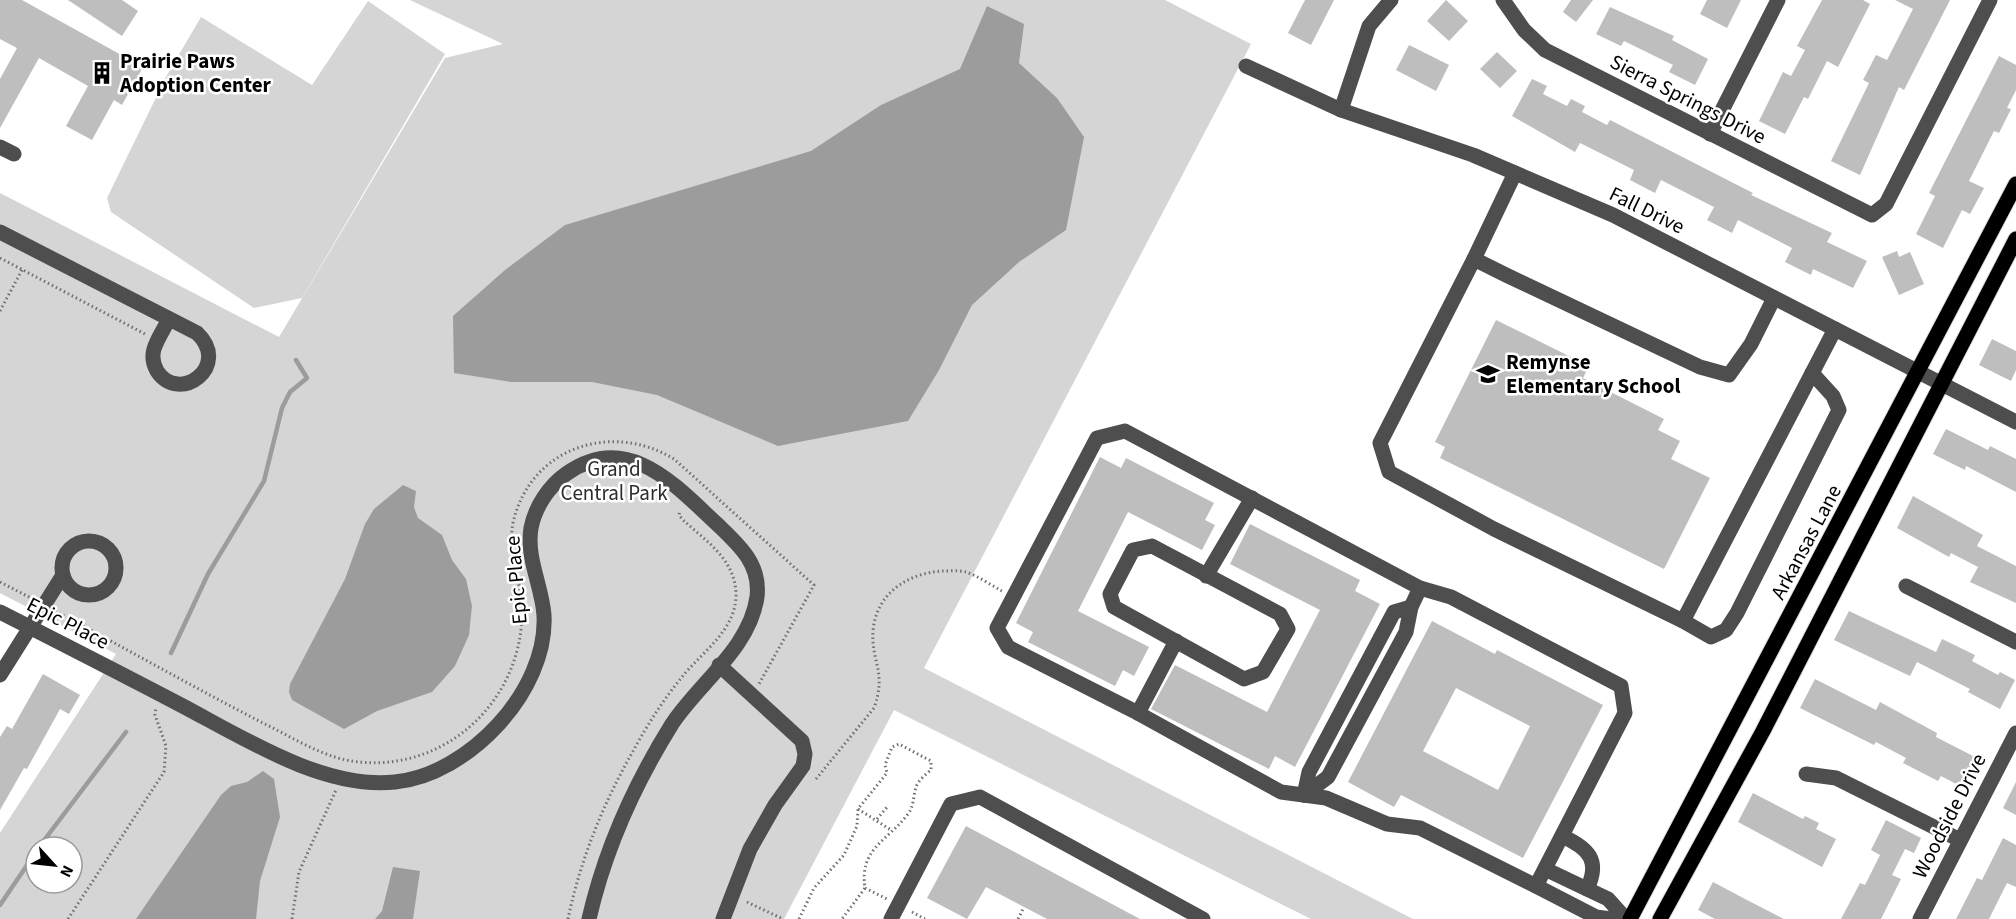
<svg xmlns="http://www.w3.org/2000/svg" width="2016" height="919" font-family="'Source Sans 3',sans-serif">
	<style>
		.green { fill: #d5d5d5; fill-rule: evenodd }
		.water { fill: #9c9c9c }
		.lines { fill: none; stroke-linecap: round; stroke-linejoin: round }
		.stream { stroke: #9c9c9c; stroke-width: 4.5 }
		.building { fill: #bebebe; fill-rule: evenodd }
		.major-casing { stroke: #dbdbdb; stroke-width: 17 }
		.path { stroke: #707070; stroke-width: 3; stroke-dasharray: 1.5 3; stroke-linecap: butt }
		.minor { stroke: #4e4e4e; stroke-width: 15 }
		.major { stroke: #000; stroke-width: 15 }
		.labels { text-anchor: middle; stroke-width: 5; stroke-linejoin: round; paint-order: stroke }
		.poi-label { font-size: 21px; font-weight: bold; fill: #000; stroke: #fff; text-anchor: start }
		.street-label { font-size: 21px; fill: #000; stroke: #fff }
		.park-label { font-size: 21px; fill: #2c2c2c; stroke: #fff }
	</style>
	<rect width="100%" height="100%" fill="#fff"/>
	<g class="green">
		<path d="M410,0H1165L1251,44L924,668L1413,919H1311L894,710L784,919H0V833L116,654L0,593V193L279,337L445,58L503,44ZM36,847H72V883H36Z"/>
		<polygon points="368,1 445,54 302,298 254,308 111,212 107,198 167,75 201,17 312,85"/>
	</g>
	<g class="water">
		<polygon points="987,6 1024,24 1019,63 1057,98 1084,137 1066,230 1019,262 972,305 939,370 908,421 778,446 657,395 592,382 511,382 454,373 453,316 505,270 565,225 811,151 881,105 960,69"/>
		<polygon points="403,485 416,491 414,507 418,518 442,535 452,560 466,579 472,606 469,635 455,666 432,692 377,711 344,729 292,700 289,692 290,684 345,579 365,524 374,509"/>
		<polygon points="263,771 274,779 280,817 260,881 256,919 136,919 221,795 231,786 247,782"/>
		<polygon points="393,867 420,871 413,919 375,919 382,911"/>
	</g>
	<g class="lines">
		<g class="stream">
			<polyline points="171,653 208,574 264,481 282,408 290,392 307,378 296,360"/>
			<polyline points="39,847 126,732"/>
			<polyline points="0,905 36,852"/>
		</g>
	</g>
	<g class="building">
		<polygon points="0,0 22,0 143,67 122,105 114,100 92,140 66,126 88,86 39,58 0,128 0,79 17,48 0,39"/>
		<polygon points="68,0 122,0 138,11 122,36"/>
		<polygon points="1305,0 1334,0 1311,45 1288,33"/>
		<polygon points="1446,0 1468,21 1449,41 1427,21"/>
		<polygon points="1571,0 1593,0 1576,22 1563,12"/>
		<polygon points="1707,0 1741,0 1727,28 1700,14"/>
		<polygon points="1822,0 1863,0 1870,4 1838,67 1827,61 1808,99 1804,97 1785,134 1759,121 1783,72 1791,76 1805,50 1797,46"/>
		<polygon points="1895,0 1950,0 1904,90 1899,87 1860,175 1831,161 1869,83 1863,80 1876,55 1887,60 1913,9"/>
		<polygon points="1610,7 1674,36 1672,40 1708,59 1695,85 1669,72 1673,65 1624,41 1621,46 1596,34"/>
		<polygon points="1409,45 1449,65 1436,91 1396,70"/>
		<polygon points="1497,52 1517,71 1500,88 1480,69"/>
		<polygon points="1999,56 2016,65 2016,90 2007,108 2011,109 1999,133 1994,131 1969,181 1984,188 1970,214 1962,210 1943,248 1916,234 1935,196 1929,193"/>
		<polygon points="1532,79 1547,86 1543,94 1567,106 1571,99 1585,106 1582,112 1607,125 1610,120 1753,193 1751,195 1832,233 1827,242 1867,261 1853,288 1813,269 1811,275 1785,262 1792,248 1738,220 1732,233 1707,220 1714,207 1661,180 1655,193 1630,180 1634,170 1580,143 1575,152 1512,116"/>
		<polygon points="1897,251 1899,257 1910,252 1924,284 1899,295 1882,257"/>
		<polygon points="1496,320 1589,366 1583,378 1664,419 1658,430 1680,441 1671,459 1710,478 1664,569 1440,458 1445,447 1435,442"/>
		<polygon points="1992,339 2016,351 2016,370 2011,381 1979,365"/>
		<polygon points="1946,429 1988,450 1990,446 2016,459 2016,492 1966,466 1965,470 1933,454"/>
		<polygon points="1100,457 1121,468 1126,458 1214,503 1205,520 1215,525 1202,550 1128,512 1078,611 1149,647 1134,676 1123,670 1115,686 1028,642 1033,632 1016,623"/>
		<polygon points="1913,496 1983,535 1977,546 2016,566 2016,603 1970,582 1978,567 1951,553 1949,557 1897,528"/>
		<polygon points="1250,524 1360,580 1355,591 1380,604 1295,767 1275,756 1269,769 1151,709 1175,665 1267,712 1320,610 1230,564"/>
		<polygon points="1849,611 1936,652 1942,639 1975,655 1972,661 1998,675 2000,672 2015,680 2000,709 1968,692 1970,689 1917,662 1910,676 1834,640"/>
		<path d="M1432,621L1495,654L1497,650L1603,705L1523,858L1401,795L1394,807L1348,782ZM1456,688L1530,726L1498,790L1423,751Z"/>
		<polygon points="43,674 80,695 69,714 60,709 27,769 24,768 0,810 0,737 7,726 12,729"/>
		<polygon points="1815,679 1876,710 1880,702 1937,733 1936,737 1975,757 1960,786 1941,776 1938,781 1903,763 1906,758 1876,742 1874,745 1800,708"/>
		<polygon points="2016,782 2016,815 2003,808"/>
		<polygon points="1753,793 1803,819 1805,816 1819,823 1816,829 1836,839 1822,867 1738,822"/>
		<polygon points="1886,820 1921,838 1914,853 1905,849 1892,875 1901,879 1881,919 1841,919 1860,883 1865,885 1880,855 1871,850"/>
		<polygon points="966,826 1140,919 1047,919 986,887 967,919 927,898"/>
		<polygon points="2003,838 2016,845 2016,887 2007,883 1989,919 1956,919 1977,878 1982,880"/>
		<polygon points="1713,882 1747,900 1784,919 1715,919 1698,910"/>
	</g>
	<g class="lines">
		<g class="major-casing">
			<g id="major">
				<polyline points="1630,919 2016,184"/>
				<polyline points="1660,919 1763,731 2016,239"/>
			</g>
		</g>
		<g class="path">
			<polyline points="0,258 145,334"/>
			<polyline points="0,311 22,270"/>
			<polyline points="0,582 31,598"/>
			<path d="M55,611C125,648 193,687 263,723C294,738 325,759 359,762C447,771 522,700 522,612C522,581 507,554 513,523C530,447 612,421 674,459L814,585L759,684"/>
			<path d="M816,779L874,708C887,672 871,662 873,631C876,594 907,573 943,571C949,571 959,570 966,572C978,576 991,585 1002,591"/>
			<polyline points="858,809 891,830"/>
			<polyline points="877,819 888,806"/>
			<polyline points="865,888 887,899"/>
			<polyline points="747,902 783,919"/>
			<polyline points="912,912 925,919"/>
			<polyline points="68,919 164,772 166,746 155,715 156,707"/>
			<polyline points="292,919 299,872 336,790"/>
			<path d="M568,919C580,861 603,804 632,753C646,727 663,700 682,677C702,652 736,630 736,595C736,560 706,541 683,520L679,515L680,510"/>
			<path d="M799,919L814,888L844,855L857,826L858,809L887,773L885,765L892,747L899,744L931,761V770C926,774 918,781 916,787C913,797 914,806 908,814C888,841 859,848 865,888L842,919"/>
			<polyline points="1018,919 1024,907"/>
		</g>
		<g class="minor">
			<polyline points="1503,0 1524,30 1545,50 1872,215 1886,204 1990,0"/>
			<polyline points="1246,66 1341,110 1473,155 1613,215 2016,422"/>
			<polyline points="1341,110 1369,26 1391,0"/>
			<polyline points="1710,134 1778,0"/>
			<polyline points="0,147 14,154"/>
			<polyline points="1515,173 1474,259 1506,275 1700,367 1729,375 1751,344 1774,298"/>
			<path d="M0,232L197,333C232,366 179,405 157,371C153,364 152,356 154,349C157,339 164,329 169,319"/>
			<polyline points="1474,259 1380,443 1389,472 1494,529 1683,621 1835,329"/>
			<polygon points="1125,431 1420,588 1451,597 1621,686 1625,713 1536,886 1420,828 1387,824 1326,798 1281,792 1134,711 1008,647 997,628 1097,438"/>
			<circle cx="89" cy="568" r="27"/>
			<polygon points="1152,546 1280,614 1288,629 1263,672 1244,679 1114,607 1110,594 1133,550"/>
			<polyline points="1206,576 1252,498"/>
			<polyline points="1906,586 2016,642"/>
			<path d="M0,612C59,642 118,672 177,703C239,735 322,790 395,782C468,775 548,691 544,615C542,586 526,558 531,528C535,507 549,486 566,474C627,430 675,485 717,524C739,545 761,564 757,597C750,648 699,683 672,724C634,785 605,849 589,919"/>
			<polyline points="1683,621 1711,637 1726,630 1737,613 1839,410 1833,396 1812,373"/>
			<polyline points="719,665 802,741 805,754 803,766 775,805 750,849 723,919"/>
			<polyline points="0,675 63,575"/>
			<polyline points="1138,713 1176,641"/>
			<polyline points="1806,774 1836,778 1960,840"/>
			<polyline points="1304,795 1328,777 1406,632 1411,607 1420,588"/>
			<polyline points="1304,795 1309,772 1394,612 1411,607"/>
			<path d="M1562,836C1588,848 1601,860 1587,889"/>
			<polyline points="1545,869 1608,899 1626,919"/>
			<polyline points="1536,886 1596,917 1611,919"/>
			<polyline points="891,919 951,804 980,797 1203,919"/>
			<polyline points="1920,919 2016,733"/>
		</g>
		<use href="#major" class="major"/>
	</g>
	<defs>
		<g id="building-bare" transform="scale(1.8)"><path d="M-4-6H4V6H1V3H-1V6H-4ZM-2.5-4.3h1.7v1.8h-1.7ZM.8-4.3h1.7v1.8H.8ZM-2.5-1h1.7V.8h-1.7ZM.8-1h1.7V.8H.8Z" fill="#000" stroke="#fff" stroke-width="2.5" paint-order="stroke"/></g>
		<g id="school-bare" transform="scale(1.8)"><path d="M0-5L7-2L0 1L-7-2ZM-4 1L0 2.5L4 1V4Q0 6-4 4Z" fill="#000" stroke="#fff" stroke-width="2.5" paint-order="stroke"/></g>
	</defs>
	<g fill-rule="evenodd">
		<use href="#building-bare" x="102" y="73"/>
		<use href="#school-bare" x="1488" y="374"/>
	</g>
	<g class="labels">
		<g class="poi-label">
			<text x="120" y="68">Prairie Paws<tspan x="120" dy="24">Adoption Center</tspan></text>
			<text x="1506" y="369">Remynse<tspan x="1506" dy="24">Elementary School</tspan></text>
		</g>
		<g class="street-label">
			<text transform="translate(1688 99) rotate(27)" y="7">Sierra Springs Drive</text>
			<text transform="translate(1647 210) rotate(26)" y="7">Fall Drive</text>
			<text transform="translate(1806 542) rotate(-62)" y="7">Arkansas Lane</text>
			<text transform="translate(516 580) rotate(-95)" y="7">Epic Place</text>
			<text transform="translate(68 623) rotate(27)" y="7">Epic Place</text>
			<text transform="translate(1949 816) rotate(-63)" y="7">Woodside Drive</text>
		</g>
		<g class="park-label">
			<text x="614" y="476">Grand<tspan x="614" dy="24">Central Park</tspan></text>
		</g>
	</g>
	<g transform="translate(54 865) rotate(117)"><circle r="28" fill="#ffffff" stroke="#999999" stroke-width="1.5"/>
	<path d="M0-4.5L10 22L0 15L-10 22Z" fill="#000000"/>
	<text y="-9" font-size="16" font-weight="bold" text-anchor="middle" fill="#000000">N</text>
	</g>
</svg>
